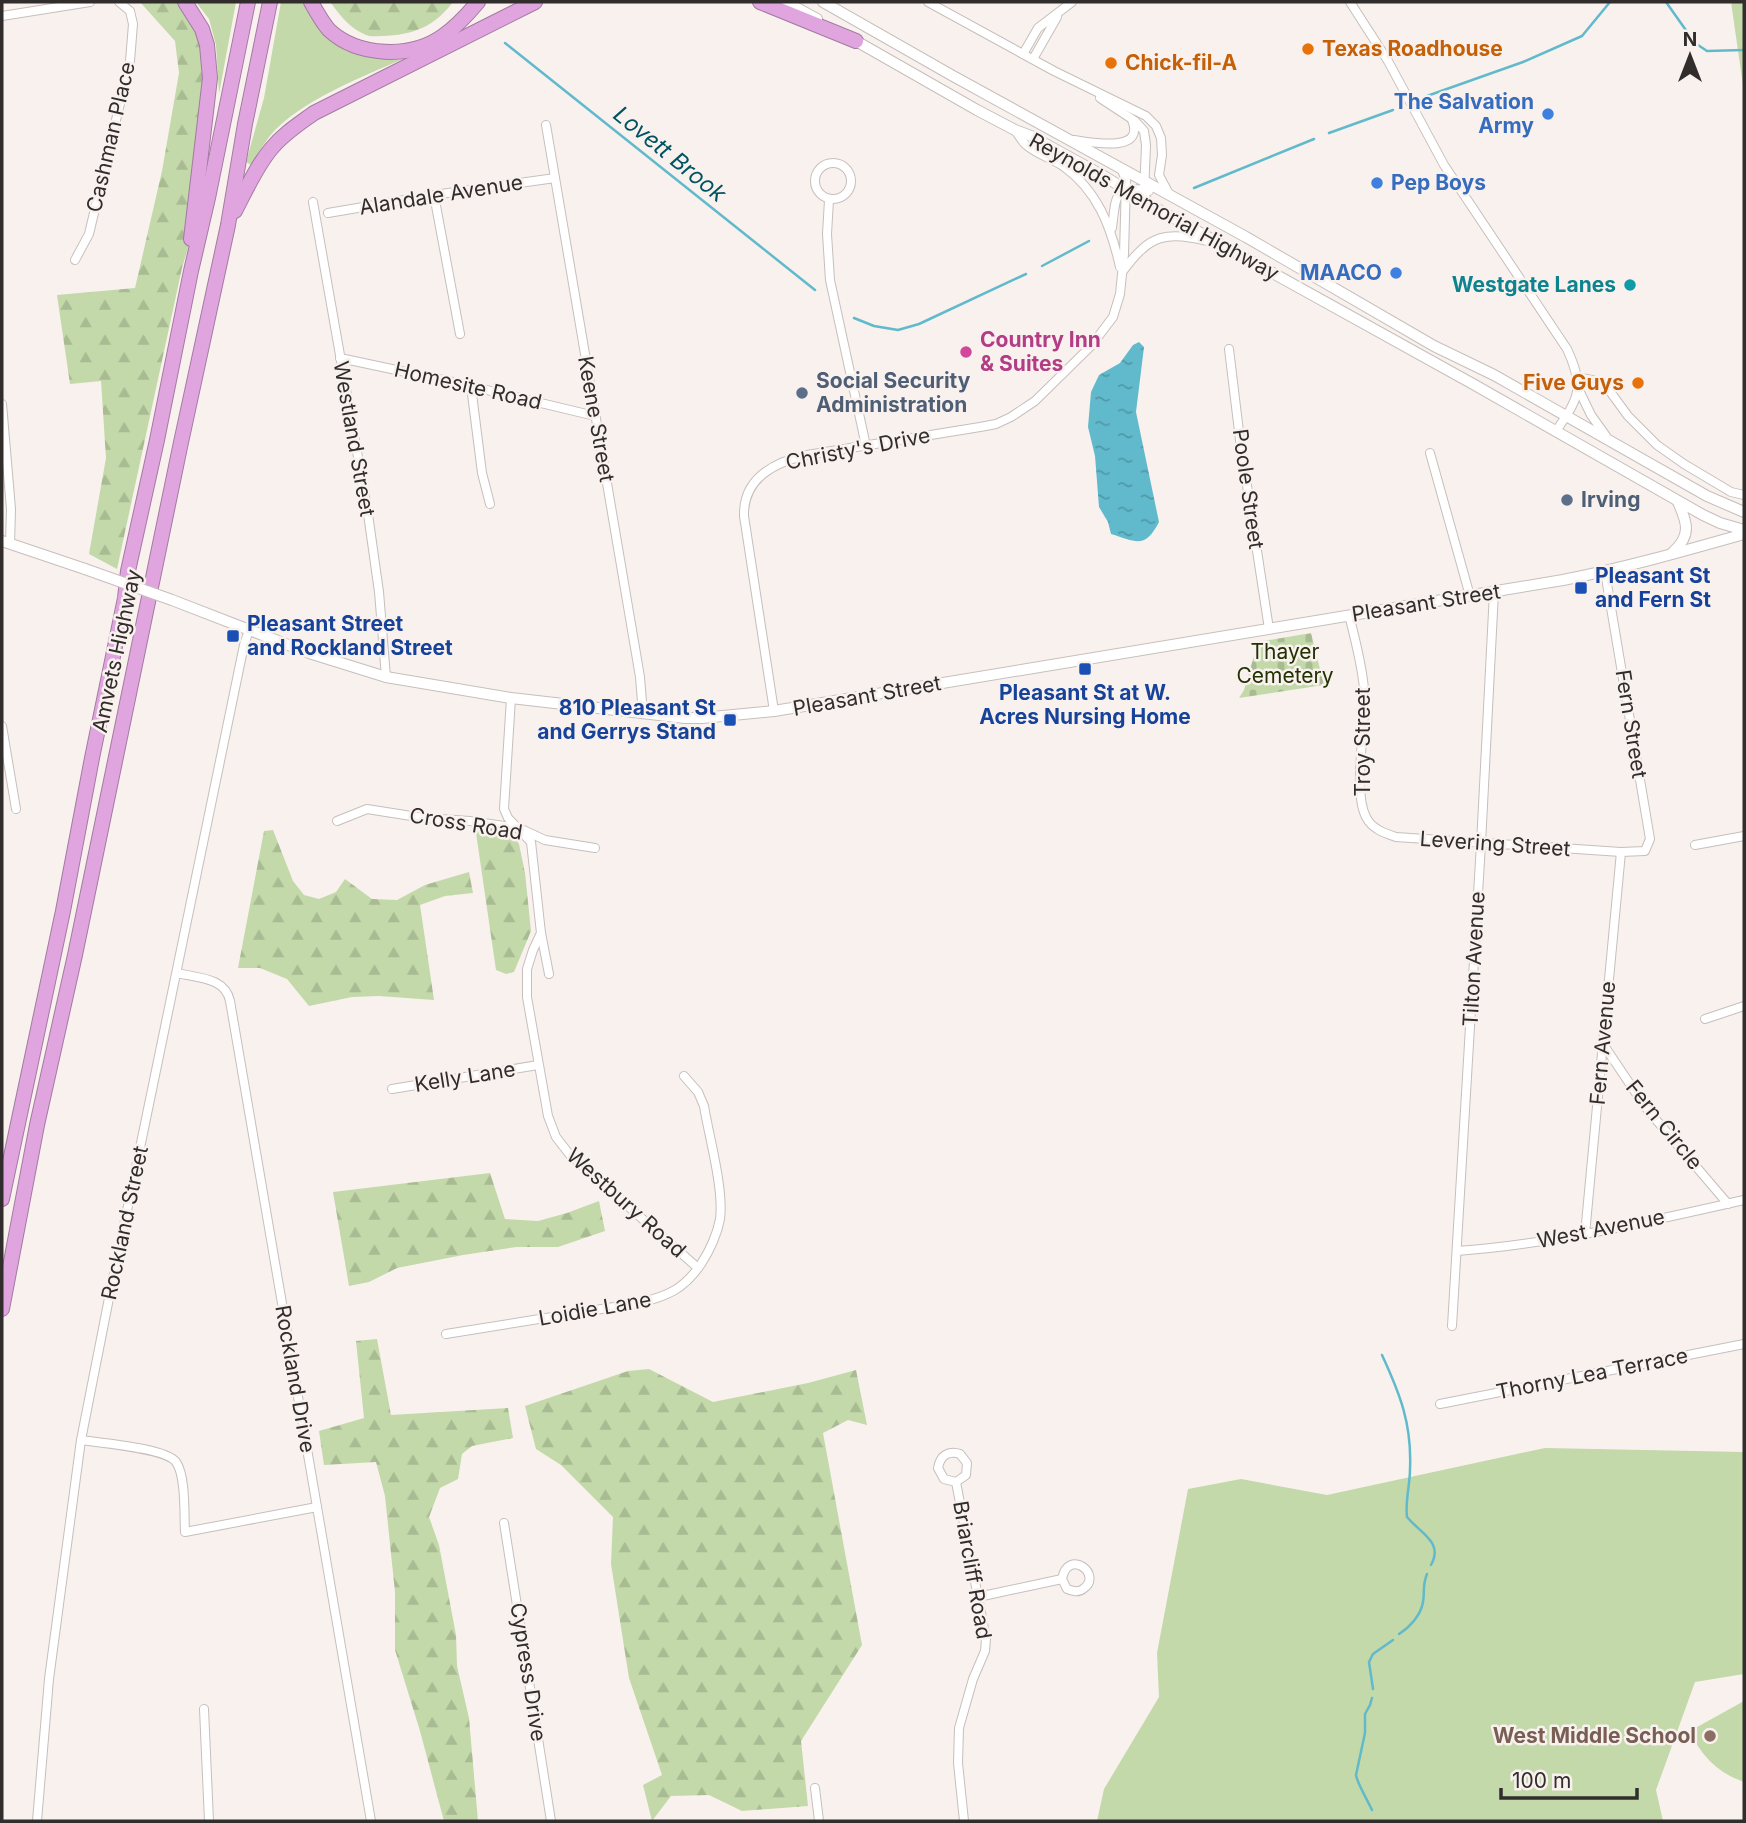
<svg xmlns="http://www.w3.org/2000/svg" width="1746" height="1823" font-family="Inter,sans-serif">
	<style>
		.green { fill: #c3d9a9 }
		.forest { fill: url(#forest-firs) }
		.cemetery { fill: url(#cemetery-stones) }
		.water { fill: url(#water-ripples) }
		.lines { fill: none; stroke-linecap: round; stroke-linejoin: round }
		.stream { stroke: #61bacc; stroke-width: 2.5 }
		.minor-casing { stroke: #c6bfbc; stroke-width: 10 }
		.secondary-casing { stroke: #c6bfbc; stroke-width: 12 }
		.motorway-casing { stroke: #a27ba0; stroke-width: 16 }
		.minor { stroke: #fff; stroke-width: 8 }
		.secondary { stroke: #fff; stroke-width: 10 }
		.motorway { stroke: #e0a5df; stroke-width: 14 }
		.secondary-bridge-casing { stroke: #c6bfbc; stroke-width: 12; stroke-linecap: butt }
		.secondary-bridge { stroke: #fff; stroke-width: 10 }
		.food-dot { fill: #e8710a; stroke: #f9f1ee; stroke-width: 2.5 }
		.shop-dot { fill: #3f7fe0; stroke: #f9f1ee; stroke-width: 2.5 }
		.culture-dot { fill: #0f9aa8; stroke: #f9f1ee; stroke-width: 2.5 }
		.hotel-dot { fill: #d1479c; stroke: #f9f1ee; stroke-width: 2.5 }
		.service-dot { fill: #5c6f8a; stroke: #f9f1ee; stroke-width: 2.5 }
		.transit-dot { fill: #1a4fb4; stroke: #f9f1ee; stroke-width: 2.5 }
		.education-dot { fill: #8d6e63; stroke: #f9f1ee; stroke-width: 2.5 }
		.labels { text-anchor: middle; stroke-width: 5; stroke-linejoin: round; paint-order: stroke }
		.food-label { font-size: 21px; font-weight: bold; fill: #c56008; stroke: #f9f1ee; text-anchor: start }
		.shop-label { font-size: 21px; font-weight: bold; fill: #366cbe; stroke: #f9f1ee; text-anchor: end }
		.street-label { font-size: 21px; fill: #302d2c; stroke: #f9f1ee }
		.culture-label { font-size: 21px; font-weight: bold; fill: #0d838f; stroke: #f9f1ee; text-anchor: end }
		.hotel-label { font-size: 21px; font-weight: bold; fill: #b23c85; stroke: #f9f1ee; text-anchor: start }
		.service-label { font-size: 21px; font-weight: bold; fill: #4e5e75; stroke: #f9f1ee; text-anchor: start }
		.transit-label { font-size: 21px; font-weight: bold; fill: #164399; stroke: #f9f1ee; text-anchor: start }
		.park-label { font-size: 21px; fill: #213103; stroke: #f9f1ee }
		.education-label { font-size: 21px; font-weight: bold; fill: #785e54; stroke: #f9f1ee; text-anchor: end }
		.water-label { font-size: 23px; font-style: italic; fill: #005360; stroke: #f9f1ee }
	</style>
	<defs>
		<pattern id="forest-firs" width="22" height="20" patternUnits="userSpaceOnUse" patternTransform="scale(1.75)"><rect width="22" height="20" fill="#c3d9a9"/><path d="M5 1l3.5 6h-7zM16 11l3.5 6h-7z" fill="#a8bb92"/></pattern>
		<pattern id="cemetery-stones" width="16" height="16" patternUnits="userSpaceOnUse" patternTransform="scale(1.75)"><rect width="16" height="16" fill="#c3d9a9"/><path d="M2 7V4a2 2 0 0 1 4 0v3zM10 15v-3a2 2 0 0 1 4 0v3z" fill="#a8bb92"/></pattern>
		<pattern id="water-ripples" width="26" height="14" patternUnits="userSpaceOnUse" patternTransform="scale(1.75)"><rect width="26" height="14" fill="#61bacc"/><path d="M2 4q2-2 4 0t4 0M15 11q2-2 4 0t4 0" fill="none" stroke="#5098a6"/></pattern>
	</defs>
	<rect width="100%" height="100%" fill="#f9f1ee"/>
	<g class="green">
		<polygon points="196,2 236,2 219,94 216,45 209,19"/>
		<path d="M281,2H303C313,25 333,48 358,54C376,59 397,56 415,54C371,73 310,96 276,129C266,139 259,153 251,165L246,162L264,98Z"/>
		<polygon points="1731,2 1744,2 1744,92"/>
		<polygon points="1545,1448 1744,1452 1744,1674 1695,1682 1656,1790 1663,1821 1097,1821 1104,1789 1159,1697 1157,1653 1188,1489 1241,1479 1327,1495"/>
		<path d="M1744,1701V1782C1718,1773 1701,1756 1690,1731Z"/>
	</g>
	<g class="forest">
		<polygon points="140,2 185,2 207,45 191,238 182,268 117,569 89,554 106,458 101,381 70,384 57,295 135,288 162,171 179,73 175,41"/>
		<path d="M330,2H453C434,27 413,35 382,36C377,36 370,37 366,35C349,28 340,15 330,2Z"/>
		<polygon points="475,826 502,830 513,835 519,844 525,873 531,931 514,972 506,974 496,970"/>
		<polygon points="273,830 293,881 304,895 319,899 336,892 345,879 372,899 397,900 425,885 469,872 473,893 445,896 420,905 434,1000 379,996 352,997 309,1006 287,979 260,968 238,968 264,831"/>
		<polygon points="490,1173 505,1219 538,1221 567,1213 599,1201 605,1231 558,1247 516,1247 463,1255 397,1268 369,1282 349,1286 333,1192"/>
		<polygon points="377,1339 391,1415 508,1408 513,1438 472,1446 462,1454 458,1479 440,1488 429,1517 439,1545 456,1635 457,1666 469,1718 478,1821 444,1821 420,1731 395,1650 395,1592 385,1496 376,1462 324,1465 319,1431 364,1418 356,1341"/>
		<polygon points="649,1369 713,1402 808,1383 856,1370 867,1425 848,1420 823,1433 862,1645 801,1741 808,1806 742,1811 709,1795 671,1796 652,1821 643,1785 662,1775 629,1678 611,1564 613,1517 561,1465 536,1449 525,1406 628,1371"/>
	</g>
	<polygon class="cemetery" points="1311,633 1324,685 1239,698 1244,690 1258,642"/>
	<path class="water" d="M1139,342L1144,347L1136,412L1159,522C1145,549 1137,542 1111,534L1108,522L1099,507L1095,456L1088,427L1091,392L1099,375L1120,363L1133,345Z"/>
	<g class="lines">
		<g class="stream">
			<polyline points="1666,2 1695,43 1707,51 1744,50"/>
			<polyline points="505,43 815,290"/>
			<polyline points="1427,96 1523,62 1582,36 1610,2"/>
			<polyline points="1329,133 1393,110"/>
			<polyline points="1194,188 1314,139"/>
			<polyline points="1042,266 1089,241"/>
			<polyline points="854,318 874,326 898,330 919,324 1026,274"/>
			<path d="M1382,1355C1400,1394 1412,1424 1410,1469C1410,1485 1405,1501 1407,1517C1420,1533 1444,1542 1431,1565"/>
			<path d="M1399,1634C1410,1627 1421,1615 1423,1602C1425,1591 1422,1586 1427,1574"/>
			<polyline points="1373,1689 1369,1662 1373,1654 1393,1640"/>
			<path d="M1372,1698L1370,1705L1365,1714V1733L1356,1775C1357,1783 1368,1801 1372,1810"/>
		</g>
		<g class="minor-casing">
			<g id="minor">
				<polyline points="928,2 1054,71 1146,116 1156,126 1161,138 1162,155 1159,175 1169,194"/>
				<path d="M1350,2L1388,61L1444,165L1567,349C1585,388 1579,398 1556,431"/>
				<polyline points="2,16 90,2"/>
				<polyline points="1023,54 1038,28 1072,2"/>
				<polyline points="1033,59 1057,17"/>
				<polyline points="1100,98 1135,121 1144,131 1146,145 1144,193 1148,203"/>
				<polyline points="546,125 640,677 643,714"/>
				<path d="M1015,131C1019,135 1022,141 1025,144C1036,154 1051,158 1063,166C1098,191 1111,227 1120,267"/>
				<path d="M1074,140C1090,142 1146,154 1132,120"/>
				<circle cx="833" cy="181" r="18"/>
				<polyline points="434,195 460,334"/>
				<polyline points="829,200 827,234 830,280 866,446"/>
				<polyline points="313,202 368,514 379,592 386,677"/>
				<polyline points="328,213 434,195 555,178"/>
				<path d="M1112,228C1116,198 1113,183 1149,191"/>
				<polyline points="75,260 89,234 130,61 133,24 130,11 119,2"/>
				<path d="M1123,271C1151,233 1166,231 1211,242"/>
				<polyline points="1229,349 1240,440 1269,629"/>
				<polyline points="340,358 462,384 595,416"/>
				<polyline points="1577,377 1601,382 1609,390 1628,416 1657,445 1684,464 1731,492 1744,495"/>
				<polyline points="471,386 482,473 490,504"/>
				<polyline points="1578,388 1591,415 1606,436"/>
				<polyline points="2,404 11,509 10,544"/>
				<polyline points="1430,453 1470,596"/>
				<path d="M1349,615C1355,639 1362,664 1364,689C1367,722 1352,790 1366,817C1372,829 1384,833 1396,837L1621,852L1645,851L1650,839L1605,572"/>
				<polyline points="511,698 504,809 508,818 531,842 541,933 549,974"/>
				<path d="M774,711L744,516C743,478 775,462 807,455L980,427L996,424L1011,417L1035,401L1091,346L1113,317L1120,294L1124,254L1126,180L1121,168"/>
				<polyline points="2,726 16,809"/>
				<polyline points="337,821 367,809 424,818 470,821 519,828 545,840 595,848"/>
				<polyline points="1695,845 1744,836"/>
				<polyline points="541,933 533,950 527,969 527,997 548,1116 556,1137 570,1155 698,1268"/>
				<path d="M177,973C197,978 225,977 230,1001L371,1821"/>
				<polyline points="1705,1019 1744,1006"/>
				<polyline points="1603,1044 1646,1108 1728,1204"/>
				<polyline points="392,1089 538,1065"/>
				<polyline points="1585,1234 1621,852"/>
				<path d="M1457,1251C1554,1244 1650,1221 1744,1200"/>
				<polyline points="1452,1326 1481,844 1494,592"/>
				<path d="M446,1334L639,1303C668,1296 684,1289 701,1264C710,1250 717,1235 720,1219C724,1189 709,1137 704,1106L698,1092L684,1076"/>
				<polyline points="1440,1404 1744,1344"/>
				<path d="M81,1440C100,1443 166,1448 176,1462C186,1476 184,1514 185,1532L317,1507"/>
				<path d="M956,1482L944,1479L938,1468C940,1456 948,1450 960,1454L967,1463L966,1475L956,1482L986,1639L985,1651L973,1679L959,1728L958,1763L964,1821"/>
				<polyline points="504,1523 551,1821"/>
				<path d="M978,1597L1062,1579C1068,1547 1104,1575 1083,1589C1078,1593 1073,1591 1067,1589L1062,1579"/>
				<polyline points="204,1709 209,1821"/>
				<polyline points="815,1788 819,1821"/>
				<polyline points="37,1821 49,1679 81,1440 111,1288 244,645 249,630"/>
			</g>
		</g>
		<g class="secondary-casing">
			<g id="secondary">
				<polyline points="786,2 817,19"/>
				<polyline points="823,2 953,76 1246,237 1434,346 1494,375 1707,496 1744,512"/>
				<polyline points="849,37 977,110 1015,130 1031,136 1107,178 1161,211 1473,384 1703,515 1720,523 1744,530"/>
				<polyline points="2,541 85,569"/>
				<path d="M1673,552C1692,535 1687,522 1678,502"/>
				<path d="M172,600L309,653L386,677L511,698L685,718H702L774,711L1563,580C1624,568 1684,551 1744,534"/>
			</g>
		</g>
		<g class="motorway-casing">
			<g id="motorway">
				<polyline points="185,2 202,29 207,45 210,78 191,239"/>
				<path d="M311,2C316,11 322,22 329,30C358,57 411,59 443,36C456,27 468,14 478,2"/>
				<polyline points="760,2 856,41"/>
				<path d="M235,211C246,190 256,167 271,149C283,134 299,124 314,113L535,2"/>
				<polyline points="2,1199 63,911 92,758 125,598 128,571 157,440 191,271 208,198 248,2"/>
				<polyline points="2,1309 37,1125 75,955 180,447 228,225 245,124 270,2"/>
			</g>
		</g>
		<use href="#minor" class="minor"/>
		<use href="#secondary" class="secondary"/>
		<use href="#motorway" class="motorway"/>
		<g class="secondary-bridge-casing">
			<polyline id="secondary-bridge" points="85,569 172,600"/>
		</g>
		<use href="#secondary-bridge" class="secondary-bridge"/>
	</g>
	<g class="food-dot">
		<circle cx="1308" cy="49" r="7"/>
		<circle cx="1111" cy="63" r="7"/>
		<circle cx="1638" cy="383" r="7"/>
	</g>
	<g class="shop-dot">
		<circle cx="1548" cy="114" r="7"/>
		<circle cx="1377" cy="183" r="7"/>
		<circle cx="1396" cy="273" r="7"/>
	</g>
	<circle class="culture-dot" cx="1630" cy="285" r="7"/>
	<circle class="hotel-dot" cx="966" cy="352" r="7"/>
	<g class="service-dot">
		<circle cx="802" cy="393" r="7"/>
		<circle cx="1567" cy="500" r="7"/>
	</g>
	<g class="transit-dot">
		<rect x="1574" y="581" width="14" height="14" rx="3.5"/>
		<rect x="226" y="629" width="14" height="14" rx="3.5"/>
		<rect x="1078" y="662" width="14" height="14" rx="3.5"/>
		<rect x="723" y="713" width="14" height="14" rx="3.5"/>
	</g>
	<circle class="education-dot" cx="1710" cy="1736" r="7"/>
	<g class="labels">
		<g class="food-label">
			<text x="1322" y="56">Texas Roadhouse</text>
			<text x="1125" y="70">Chick-fil-A</text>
			<text x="1624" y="390" text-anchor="end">Five Guys</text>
		</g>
		<g class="shop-label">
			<text x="1534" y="109">The Salvation<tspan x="1534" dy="24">Army</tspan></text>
			<text x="1391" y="190" text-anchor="start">Pep Boys</text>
			<text x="1382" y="280">MAACO</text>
		</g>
		<g class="street-label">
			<text transform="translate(111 137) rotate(-77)" y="7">Cashman Place</text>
			<text transform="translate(441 195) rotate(-9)" y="7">Alandale Avenue</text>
			<text transform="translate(1154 207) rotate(29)" y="7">Reynolds Memorial Highway</text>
			<text transform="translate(468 386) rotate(13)" y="7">Homesite Road</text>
			<text transform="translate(596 419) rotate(80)" y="7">Keene Street</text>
			<text transform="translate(354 439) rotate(80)" y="7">Westland Street</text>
			<text transform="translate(858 449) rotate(-11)" y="7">Christy's Drive</text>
			<text transform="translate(1248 489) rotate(82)" y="7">Poole Street</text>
			<text transform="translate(1426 603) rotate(-9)" y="7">Pleasant Street</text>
			<text transform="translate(117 651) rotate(-78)" y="7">Amvets Highway</text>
			<text transform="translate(867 696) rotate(-10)" y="7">Pleasant Street</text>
			<text transform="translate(1631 724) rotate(81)" y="7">Fern Street</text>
			<text transform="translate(1363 742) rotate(-90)" y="7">Troy Street</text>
			<text transform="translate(466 824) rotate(9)" y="7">Cross Road</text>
			<text transform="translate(1495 844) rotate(4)" y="7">Levering Street</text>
			<text transform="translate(1474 959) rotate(-87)" y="7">Tilton Avenue</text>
			<text transform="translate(1603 1043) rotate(-85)" y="7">Fern Avenue</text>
			<text transform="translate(465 1077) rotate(-9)" y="7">Kelly Lane</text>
			<text transform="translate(1664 1125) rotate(51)" y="7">Fern Circle</text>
			<text transform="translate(626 1203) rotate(42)" y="7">Westbury Road</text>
			<text transform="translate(125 1223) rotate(-78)" y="7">Rockland Street</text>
			<text transform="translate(1601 1229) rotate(-11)" y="7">West Avenue</text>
			<text transform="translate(595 1309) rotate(-10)" y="7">Loidie Lane</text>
			<text transform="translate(1592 1374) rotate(-11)" y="7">Thorny Lea Terrace</text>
			<text transform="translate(295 1379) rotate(80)" y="7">Rockland Drive</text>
			<text transform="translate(972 1570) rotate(80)" y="7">Briarcliff Road</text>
			<text transform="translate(528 1672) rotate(81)" y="7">Cypress Drive</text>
		</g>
		<g class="culture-label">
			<text x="1616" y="292">Westgate Lanes</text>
		</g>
		<g class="hotel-label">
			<text x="980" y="347">Country Inn<tspan x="980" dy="24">&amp; Suites</tspan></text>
		</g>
		<g class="service-label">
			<text x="816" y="388">Social Security<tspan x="816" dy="24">Administration</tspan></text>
			<text x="1581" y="507">Irving</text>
		</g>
		<g class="transit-label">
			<text x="1595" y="583">Pleasant St<tspan x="1595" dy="24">and Fern St</tspan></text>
			<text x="247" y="631">Pleasant Street<tspan x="247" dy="24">and Rockland Street</tspan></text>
			<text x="1085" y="700" text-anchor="middle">Pleasant St at W.<tspan x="1085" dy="24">Acres Nursing Home</tspan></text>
			<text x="716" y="715" text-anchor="end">810 Pleasant St<tspan x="716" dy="24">and Gerrys Stand</tspan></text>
		</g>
		<g class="park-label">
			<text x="1285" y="659">Thayer<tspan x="1285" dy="24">Cemetery</tspan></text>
		</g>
		<g class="education-label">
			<text x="1696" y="1743">West Middle School</text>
		</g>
		<g class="water-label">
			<text transform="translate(670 154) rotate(39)" y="8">Lovett Brook</text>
		</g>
	</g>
	<rect width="1746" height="1823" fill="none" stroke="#302d2c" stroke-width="7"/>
	<g transform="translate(1690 56)" stroke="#f9f1ee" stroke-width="5" paint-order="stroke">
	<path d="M0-5L12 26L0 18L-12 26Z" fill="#302d2c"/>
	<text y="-10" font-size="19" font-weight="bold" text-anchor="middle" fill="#302d2c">N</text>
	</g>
	<path d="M1501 1788v10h136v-10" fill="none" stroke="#302d2c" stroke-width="3.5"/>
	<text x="1512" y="1788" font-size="21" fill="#302d2c" stroke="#f9f1ee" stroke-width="5" paint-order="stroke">100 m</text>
</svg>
